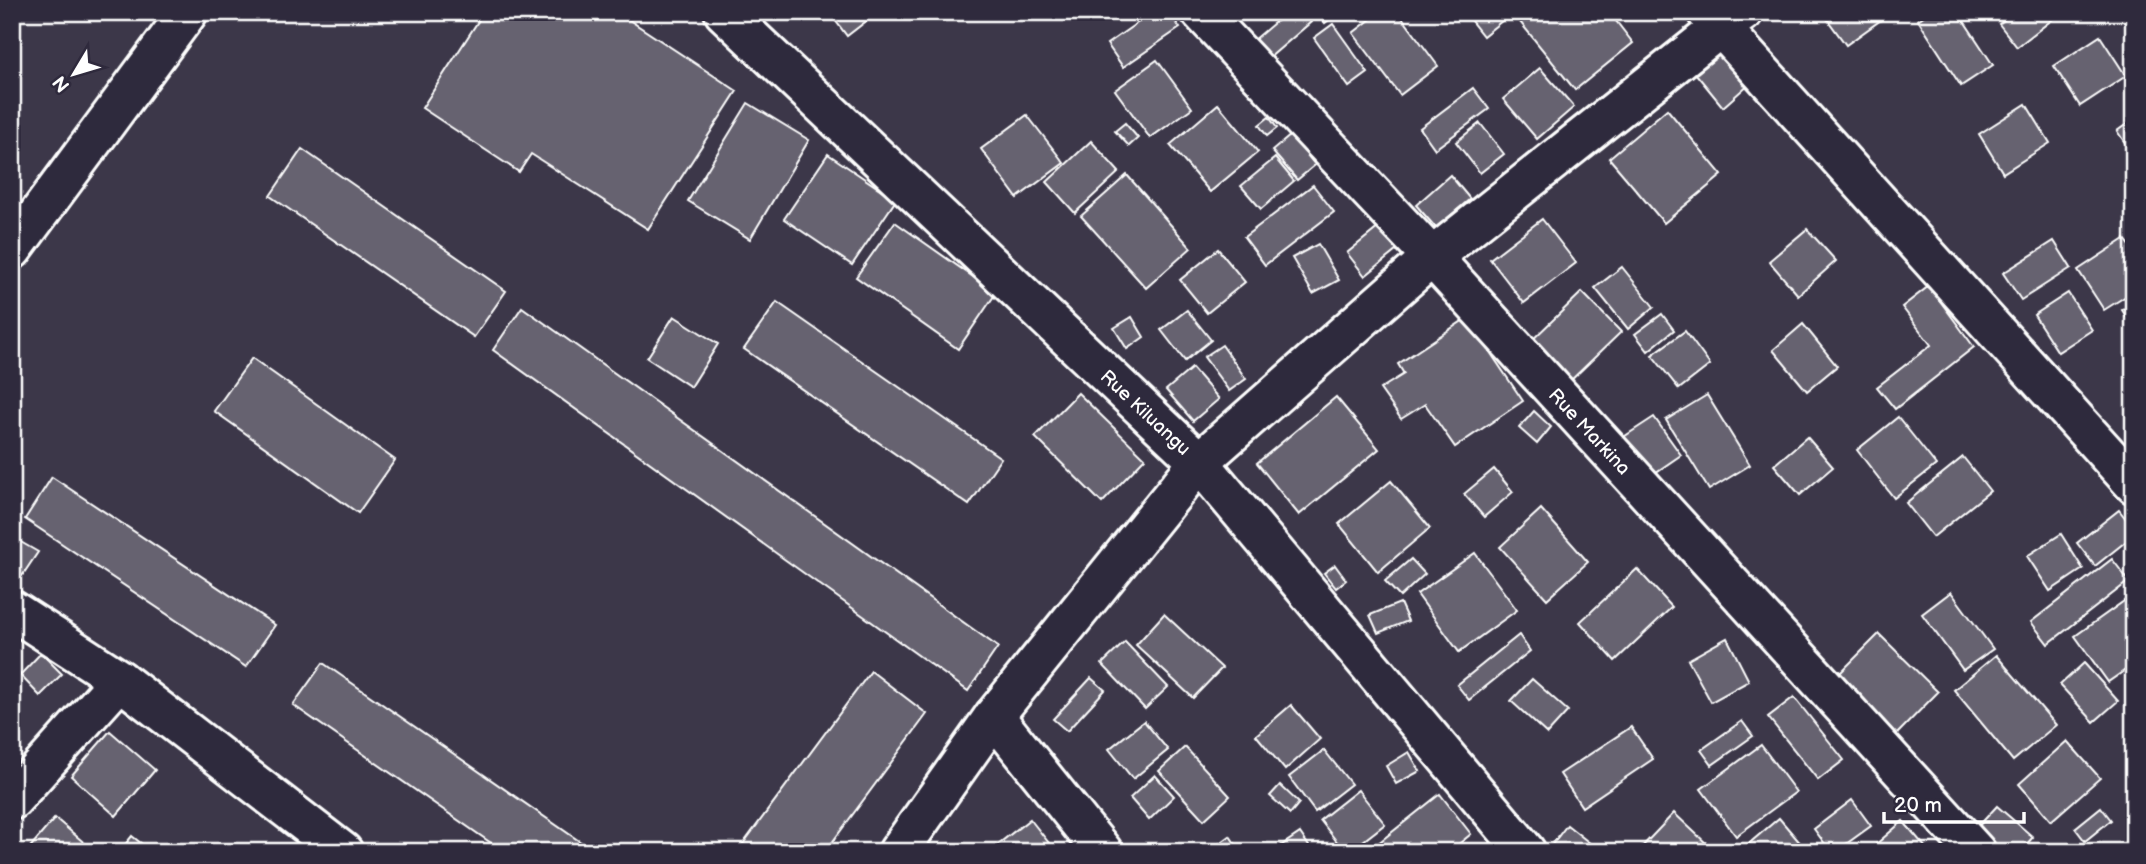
<svg xmlns="http://www.w3.org/2000/svg" width="2146" height="864" font-family="'Balsamiq Sans',sans-serif">
	<style>
		.building { fill: #666270; stroke: #fff; stroke-width: 2 }
		.lines { fill: none; stroke-linecap: round; stroke-linejoin: round }
		.minor-casing { stroke: #fff; stroke-width: 44 }
		.minor { stroke: #2f2a3d; stroke-width: 38 }
		.labels { text-anchor: middle; stroke-width: 5; stroke-linejoin: round; paint-order: stroke }
		.street-label { font-size: 19px; fill: #fff; stroke: #2f2a3d }
	</style>
	<rect width="100%" height="100%" fill="#3c3749"/>
	<filter id="ink" filterUnits="userSpaceOnUse"><feTurbulence type="fractalNoise" baseFrequency=".0143" numOctaves="2"/><feDisplacementMap in="SourceGraphic" scale="14" xChannelSelector="R" yChannelSelector="G"/><feConvolveMatrix kernelMatrix="1 2 1 2 8 2 1 2 1" color-interpolation-filters="sRGB"/></filter>
	<g filter="url(#ink)">
		<g class="building">
			<polygon points="484,12 617,12 737,91 648,229 531,154 519,172 422,108"/>
			<polygon points="829,12 878,12 847,36"/>
			<polygon points="1153,12 1169,12 1180,28 1123,67 1107,44"/>
			<polygon points="1287,12 1303,12 1311,22 1269,58 1254,40"/>
			<polygon points="1317,12 1339,12 1325,23"/>
			<polygon points="1380,12 1398,12 1438,66 1400,95 1353,33"/>
			<polygon points="1464,12 1511,12 1512,13 1483,36"/>
			<polygon points="1532,12 1609,12 1633,43 1575,90 1520,22"/>
			<polygon points="1822,12 1892,12 1846,45"/>
			<polygon points="1929,12 1958,12 1993,65 1961,86 1918,20"/>
			<polygon points="2014,12 2048,12 2053,19 2017,47 1999,24"/>
			<polygon points="1333,24 1368,73 1349,87 1314,38"/>
			<polygon points="2100,36 2126,76 2080,106 2054,66"/>
			<polygon points="1722,50 1750,83 1723,107 1696,74"/>
			<polygon points="1157,60 1192,108 1150,138 1115,90"/>
			<polygon points="1540,68 1574,107 1537,139 1503,99"/>
			<polygon points="1473,88 1489,109 1435,149 1420,128"/>
			<polygon points="748,103 809,140 750,239 688,201"/>
			<polygon points="1218,104 1258,152 1210,192 1170,145"/>
			<polygon points="2026,104 2050,143 2003,173 1979,134"/>
			<polygon points="1667,109 1722,175 1664,223 1609,158"/>
			<polygon points="1027,115 1064,163 1017,198 981,149"/>
			<polygon points="1269,117 1277,128 1267,136 1259,125"/>
			<polygon points="2134,119 2134,156 2117,131"/>
			<polygon points="1125,123 1138,138 1129,146 1115,131"/>
			<polygon points="1480,123 1504,154 1480,173 1456,142"/>
			<polygon points="1291,135 1315,165 1297,180 1272,151"/>
			<polygon points="1091,141 1119,172 1075,213 1047,182"/>
			<polygon points="302,149 506,291 474,337 270,196"/>
			<polygon points="828,154 896,200 852,265 784,219"/>
			<polygon points="1275,158 1294,181 1261,209 1241,186"/>
			<polygon points="1127,175 1191,248 1146,288 1081,216"/>
			<polygon points="1450,175 1470,199 1436,228 1416,205"/>
			<polygon points="1313,185 1334,212 1265,265 1244,237"/>
			<polygon points="1542,219 1576,263 1524,303 1490,259"/>
			<polygon points="895,222 996,293 958,349 856,277"/>
			<polygon points="1379,227 1397,250 1365,276 1347,253"/>
			<polygon points="1807,229 1836,261 1798,295 1769,261"/>
			<polygon points="2125,239 2134,251 2134,291 2104,310 2078,270"/>
			<polygon points="2054,241 2071,268 2021,300 2003,273"/>
			<polygon points="1318,244 1339,280 1313,294 1292,258"/>
			<polygon points="1218,249 1245,282 1207,313 1180,280"/>
			<polygon points="1622,267 1654,307 1628,329 1595,288"/>
			<polygon points="1929,286 1974,347 1895,409 1877,387 1931,345 1902,307"/>
			<polygon points="1582,292 1621,332 1566,385 1528,344"/>
			<polygon points="2068,293 2092,330 2058,352 2034,315"/>
			<polygon points="777,302 1001,458 969,505 744,349"/>
			<polygon points="2134,302 2134,328 2122,310"/>
			<polygon points="522,307 998,647 968,691 493,350"/>
			<polygon points="1187,310 1211,340 1185,361 1161,330"/>
			<polygon points="1662,314 1674,330 1648,351 1635,334"/>
			<polygon points="674,316 718,344 691,387 647,358"/>
			<polygon points="1132,317 1144,337 1127,349 1114,328"/>
			<polygon points="1467,318 1523,401 1455,447 1425,404 1401,419 1380,389 1404,374 1398,364"/>
			<polygon points="1803,324 1837,366 1807,391 1773,350"/>
			<polygon points="1685,331 1710,365 1679,389 1652,355"/>
			<polygon points="1222,345 1246,379 1229,391 1204,357"/>
			<polygon points="252,358 395,460 358,513 214,411"/>
			<polygon points="1192,368 1219,399 1193,421 1166,390"/>
			<polygon points="1078,393 1145,458 1102,503 1035,437"/>
			<polygon points="1707,395 1750,465 1709,490 1666,420"/>
			<polygon points="1336,397 1379,449 1299,515 1257,463"/>
			<polygon points="1534,411 1551,427 1537,444 1519,428"/>
			<polygon points="1654,417 1681,455 1646,479 1619,440"/>
			<polygon points="1898,417 1936,465 1894,498 1857,450"/>
			<polygon points="1807,437 1833,467 1800,495 1774,465"/>
			<polygon points="1963,457 1990,491 1933,537 1906,503"/>
			<polygon points="1494,469 1513,492 1484,517 1464,494"/>
			<polygon points="52,477 275,625 246,667 25,519"/>
			<polygon points="1391,481 1430,528 1378,572 1339,524"/>
			<polygon points="1541,509 1588,562 1547,599 1500,547"/>
			<polygon points="2119,510 2134,529 2134,535 2095,566 2077,543"/>
			<polygon points="2061,534 2083,569 2050,591 2027,556"/>
			<polygon points="12,537 38,552 22,576 12,570"/>
			<polygon points="1475,553 1517,610 1459,652 1417,594"/>
			<polygon points="1411,559 1425,574 1400,597 1385,581"/>
			<polygon points="2112,559 2129,581 2048,644 2031,622"/>
			<polygon points="1335,565 1346,580 1336,588 1324,573"/>
			<polygon points="1637,569 1672,607 1615,661 1580,622"/>
			<polygon points="1951,592 1993,649 1963,670 1922,614"/>
			<polygon points="2134,594 2134,664 2108,682 2075,636"/>
			<polygon points="1400,603 1408,621 1378,633 1370,615"/>
			<polygon points="1164,614 1222,668 1193,698 1136,645"/>
			<polygon points="1879,634 1938,692 1895,736 1835,678"/>
			<polygon points="1519,635 1530,651 1469,700 1457,685"/>
			<polygon points="1727,638 1749,681 1711,702 1688,660"/>
			<polygon points="1125,642 1168,687 1145,709 1102,664"/>
			<polygon points="41,653 62,674 40,696 20,675"/>
			<polygon points="1996,655 2056,725 2013,761 1954,690"/>
			<polygon points="323,663 595,852 504,852 293,705"/>
			<polygon points="2084,663 2118,701 2094,722 2060,685"/>
			<polygon points="871,671 927,714 825,852 737,852"/>
			<polygon points="1091,678 1105,690 1067,731 1053,719"/>
			<polygon points="1532,679 1568,711 1547,734 1511,701"/>
			<polygon points="1794,697 1844,760 1818,780 1768,717"/>
			<polygon points="1291,705 1320,739 1285,770 1256,735"/>
			<polygon points="1144,721 1168,750 1133,779 1109,749"/>
			<polygon points="1742,721 1753,736 1712,765 1701,750"/>
			<polygon points="1631,727 1653,759 1582,807 1560,774"/>
			<polygon points="110,731 155,770 116,816 71,776"/>
			<polygon points="2067,741 2100,778 2051,821 2019,784"/>
			<polygon points="1761,745 1796,792 1736,836 1701,789"/>
			<polygon points="1185,747 1230,796 1204,820 1159,771"/>
			<polygon points="1324,750 1351,784 1315,812 1289,777"/>
			<polygon points="1409,752 1420,771 1396,784 1386,766"/>
			<polygon points="1155,775 1174,796 1149,820 1130,798"/>
			<polygon points="1280,785 1299,803 1290,814 1270,796"/>
			<polygon points="1358,790 1385,824 1349,852 1345,852 1320,820"/>
			<polygon points="1440,794 1471,834 1449,852 1367,852"/>
			<polygon points="1852,800 1871,826 1835,852 1831,852 1814,829"/>
			<polygon points="1997,806 2033,837 2020,852 1997,852 1974,831"/>
			<polygon points="2101,807 2111,820 2085,841 2075,828"/>
			<polygon points="1674,813 1708,845 1701,852 1637,852"/>
			<polygon points="55,818 94,851 93,852 26,852"/>
			<polygon points="1779,818 1808,852 1739,852"/>
			<polygon points="1030,819 1056,852 988,852"/>
			<polygon points="1903,821 1927,849 1925,852 1867,852"/>
			<polygon points="1567,825 1601,852 1559,852 1551,846"/>
			<polygon points="1300,833 1313,852 1273,852 1273,851"/>
			<polygon points="132,836 152,852 119,852"/>
			<polygon points="1230,836 1241,852 1208,852"/>
		</g>
		<g class="lines">
			<g class="minor-casing">
				<g id="minor">
					<polyline points="724,12 1199,462 1526,852"/>
					<polyline points="1201,12 1432,257 1976,852"/>
					<polyline points="1707,12 2134,484"/>
					<polyline points="12,250 188,12"/>
					<polyline points="12,610 120,680 343,852"/>
					<polyline points="994,716 1103,852"/>
					<polyline points="12,800 120,680"/>
					<polyline points="898,852 994,716 1199,462 1432,257 1720,28 1743,12"/>
				</g>
			</g>
			<use href="#minor" class="minor"/>
		</g>
	</g>
	<g class="labels">
		<g class="street-label">
			<text transform="translate(1146 412) rotate(43)" y="7">Rue Kiluangu</text>
			<text transform="translate(1590 431) rotate(47)" y="7">Rue Markina</text>
		</g>
	</g>
	<rect width="2146" height="864" fill="none" stroke="#2f2a3d" stroke-width="42"/>
	<rect x="21" y="21" width="2104" height="822" fill="none" stroke="#fff" stroke-width="2.5" filter="url(#ink)"/>
	<g transform="translate(74 74) rotate(232)" stroke="#2f2a3d" stroke-width="5" paint-order="stroke">
	<path d="M0-5L12 26L0 18L-12 26Z" fill="#ffffff"/>
	<text y="-10" font-size="19" font-weight="bold" text-anchor="middle" fill="#ffffff">N</text>
	</g>
	<path d="M1884 812v10h140v-10" fill="none" stroke="#ffffff" stroke-width="3.5"/>
	<text x="1894" y="812" font-size="21" fill="#ffffff" stroke="#2f2a3d" stroke-width="5" paint-order="stroke">20 m</text>
</svg>
